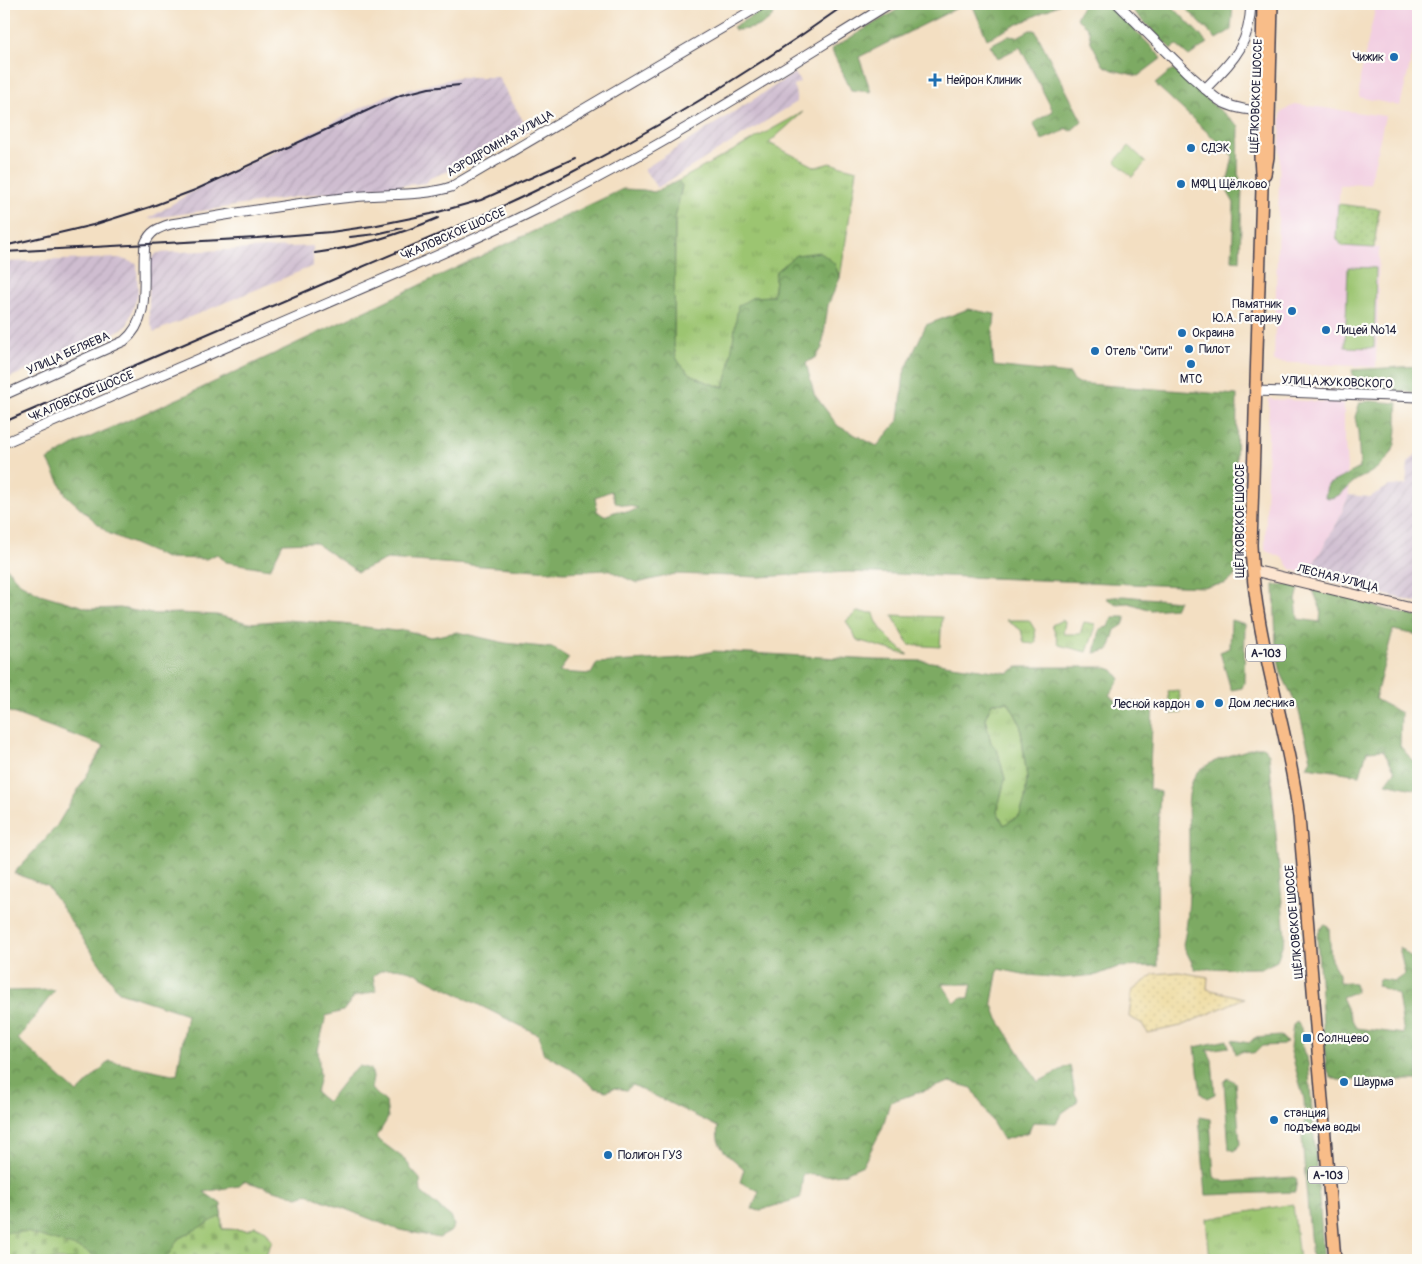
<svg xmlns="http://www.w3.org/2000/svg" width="1422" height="1264" font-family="Pangolin,sans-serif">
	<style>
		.built { fill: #f2cfe2 }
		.industrial { fill: url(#industrial-furrows) }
		.grass { fill: url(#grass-tufts); stroke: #5f7456 }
		.forest { fill: url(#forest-crowns); stroke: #50664f; fill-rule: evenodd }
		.sand { fill: url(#sand-dots); stroke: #887e6c }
		.cemetery { fill: url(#cemetery-stones); stroke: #5f7456 }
		.park { fill: url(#park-dots); stroke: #5f7456 }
		.pitch { fill: #9cc571; stroke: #5f7456 }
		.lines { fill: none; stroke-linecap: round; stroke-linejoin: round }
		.tertiary-casing { stroke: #413e4f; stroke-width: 11 }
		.secondary-casing { stroke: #413e4f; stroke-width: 12 }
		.primary-casing { stroke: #413e4f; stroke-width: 14 }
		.tertiary { stroke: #fff; stroke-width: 9 }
		.secondary { stroke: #fce5d0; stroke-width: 10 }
		.primary { stroke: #f8bd89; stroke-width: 11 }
		.rail { stroke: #22223b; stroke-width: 2 }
		.poi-dot { fill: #1f6fb2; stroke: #fdfcf7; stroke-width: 2 }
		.labels { text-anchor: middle; stroke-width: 4.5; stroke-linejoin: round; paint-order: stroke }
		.shield { fill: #fdfcf7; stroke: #646373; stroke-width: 1 }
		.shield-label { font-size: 11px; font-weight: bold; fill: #22223b }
		.poi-label { font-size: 12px; fill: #22223b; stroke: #fdfcf7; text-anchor: start }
		.street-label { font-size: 12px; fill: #22223b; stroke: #fdfcf7 }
	</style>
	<defs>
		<pattern id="industrial-furrows" width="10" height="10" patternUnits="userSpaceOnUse" patternTransform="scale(1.25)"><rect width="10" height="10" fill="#cfbdd0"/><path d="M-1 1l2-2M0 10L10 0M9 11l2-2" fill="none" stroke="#b1a2b4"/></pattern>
		<pattern id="grass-tufts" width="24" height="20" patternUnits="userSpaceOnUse" patternTransform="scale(1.25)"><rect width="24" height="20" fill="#9cc571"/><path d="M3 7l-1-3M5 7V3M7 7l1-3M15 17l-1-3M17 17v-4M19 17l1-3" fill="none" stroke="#86a963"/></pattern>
		<pattern id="forest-crowns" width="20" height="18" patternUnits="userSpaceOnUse" patternTransform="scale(1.25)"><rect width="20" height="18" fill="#7daa63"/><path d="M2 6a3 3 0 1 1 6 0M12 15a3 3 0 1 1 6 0" fill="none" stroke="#668a53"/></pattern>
		<pattern id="sand-dots" width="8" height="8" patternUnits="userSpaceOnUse" patternTransform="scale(1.25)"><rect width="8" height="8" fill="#eeda9e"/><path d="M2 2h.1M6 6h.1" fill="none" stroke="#ccbb89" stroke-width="1.8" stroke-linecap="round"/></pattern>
		<pattern id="cemetery-stones" width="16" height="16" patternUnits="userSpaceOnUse" patternTransform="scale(1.25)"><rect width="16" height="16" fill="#9cc571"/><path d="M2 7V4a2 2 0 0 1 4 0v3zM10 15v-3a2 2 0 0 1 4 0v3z" fill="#86a963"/></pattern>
		<pattern id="park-dots" width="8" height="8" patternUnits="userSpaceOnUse" patternTransform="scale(1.25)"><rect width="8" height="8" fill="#9cc571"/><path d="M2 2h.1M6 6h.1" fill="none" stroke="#86a963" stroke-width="1.8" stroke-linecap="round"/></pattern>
	</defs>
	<rect width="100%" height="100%" fill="#fdfcf7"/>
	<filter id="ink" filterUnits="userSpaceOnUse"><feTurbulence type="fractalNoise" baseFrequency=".02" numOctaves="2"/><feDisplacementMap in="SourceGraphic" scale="10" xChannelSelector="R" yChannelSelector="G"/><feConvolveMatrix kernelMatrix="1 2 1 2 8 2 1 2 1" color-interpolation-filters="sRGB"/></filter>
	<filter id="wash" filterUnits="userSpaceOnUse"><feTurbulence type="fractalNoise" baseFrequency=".0096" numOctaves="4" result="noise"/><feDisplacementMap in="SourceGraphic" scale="20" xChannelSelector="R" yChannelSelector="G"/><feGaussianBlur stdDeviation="1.12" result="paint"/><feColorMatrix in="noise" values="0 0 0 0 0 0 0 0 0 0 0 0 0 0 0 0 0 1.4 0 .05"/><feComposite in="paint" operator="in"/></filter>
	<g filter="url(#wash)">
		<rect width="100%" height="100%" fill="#f3dfc2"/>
		<g class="built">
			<polygon points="1334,4 1418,4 1418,32 1400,106 1359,97 1360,78 1375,9"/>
			<polygon points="1294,104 1385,116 1370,184 1340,185 1336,236 1342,246 1379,248 1376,367 1274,362 1281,113"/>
			<polygon points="1269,399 1344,403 1344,429 1349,495 1338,521 1307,575 1291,569 1283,558 1265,550"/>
		</g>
		<g class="industrial">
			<polygon points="795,73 800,82 794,85 797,102 657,188 644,169"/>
			<polygon points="458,77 498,77 529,131 481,159 430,178 426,183 315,194 148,219 195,190 388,95"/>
			<polygon points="313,246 313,266 154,332 149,318 149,261 157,253"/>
			<polygon points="119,258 137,264 138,294 127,326 112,334 4,380 4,262"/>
			<polygon points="1418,452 1418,603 1307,575 1338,521 1349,495 1370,497 1389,486 1406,485 1408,463"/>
		</g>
		<g class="grass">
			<path d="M803,112L769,143L816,167L830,163L857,170L840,278L834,263L776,271L773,296L753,297L724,387C707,384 684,375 676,357C674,351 674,343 674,337L675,218L682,186L678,181Z"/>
			<path d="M857,612L874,613C877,630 895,644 908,655L857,640L846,621Z"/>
			<polygon points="892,615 942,617 940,647 909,645"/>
			<polygon points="1006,620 1029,620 1035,630 1036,642 1034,644 1024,643 1021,630"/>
			<polygon points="1062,620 1065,622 1063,634 1080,634 1084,622 1095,624 1095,629 1087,652 1059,645 1052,625"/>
			<polygon points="1008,702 1020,723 1027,778 1025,799 1020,815 1004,825 997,811 1005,779 997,749 991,743 985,718 992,703"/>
			<polygon points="1293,1204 1299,1260 1210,1260 1206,1219"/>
		</g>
		<g class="forest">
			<polygon points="907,4 965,4 859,57 871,92 851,90 831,49"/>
			<polygon points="972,4 1060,4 987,39"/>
			<polygon points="1083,4 1110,4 1162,58 1138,76 1113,70 1103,65 1091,42 1089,31 1086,26 1076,18"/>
			<polygon points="1126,4 1170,4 1208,43 1189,56 1176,45 1172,50"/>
			<polygon points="1182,4 1233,4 1231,30 1216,39"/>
			<path d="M771,5L777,6C774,25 751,30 735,30L733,27Z"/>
			<polygon points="1030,30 1035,30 1082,121 1071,131 1064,128 1064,131 1042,140 1033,123 1053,111 1020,47 998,58 990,45 1008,36 1017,37"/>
			<polygon points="1173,69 1215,106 1239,126 1238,174 1242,184 1240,261 1232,260 1234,203 1226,189 1233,156 1155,84"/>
			<path d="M678,181L682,185L675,218L674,337C674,343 674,351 676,357C684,374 707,384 724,387L729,369L738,306L753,297L773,296L776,271L796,255L820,252L834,263L840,278L828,305L822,348L816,357L806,363L814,394L838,426L877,446L899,420L904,373L926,325L968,309L995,314L992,344L994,366L1070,374L1075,383L1237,395L1235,577L1224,584L1203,587L848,572L759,577L675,574L637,583L608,570L564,572L387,559L358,572L314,542L283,543L270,569L226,562L217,554L206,559L166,558L108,533L66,495L48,460L79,442L191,393L623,189L644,190L654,192ZM611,491L616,503L638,508L630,512L617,511L604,516L597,511L595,497Z"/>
			<polygon points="1418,366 1418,392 1357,391 1352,370"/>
			<path d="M1371,401L1398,403C1396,418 1399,436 1393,450C1387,463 1370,474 1358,479C1347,485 1339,502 1325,497L1327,485L1360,468L1358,432L1355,417L1360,402Z"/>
			<path d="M4,565L20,583L40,594L91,609L120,608L152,614L179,613L217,615L249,623L286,620L343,624L395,631L404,630L431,637L457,632L505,643L553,648L569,658L559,672L591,674L597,663L682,658L714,651L875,660L924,661L1008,673L1018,667H1104L1113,670L1120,679L1109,695L1117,701L1153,704L1149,789L1160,792L1157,844L1158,966L1118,967L1097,975L1063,978L1028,975L998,969L992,1002L998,1019L1038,1082L1070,1065L1075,1094L1078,1099L1076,1103L1062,1113L1056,1123L1033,1122L1029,1132L1003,1140L972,1088L950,1082L890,1102L882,1129L863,1165L843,1174L823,1176L803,1174L800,1198L761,1210L752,1209L759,1191L740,1182L744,1169C730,1155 714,1149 718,1127L633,1085L626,1090L614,1088L606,1091L595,1088L568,1067L543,1053L539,1035L413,972C398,967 385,966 373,976L376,991L354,997L343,1011L326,1016L318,1050L320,1076L316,1093L327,1102L346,1078L359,1066L371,1069L373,1077L371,1089L386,1102L388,1118L376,1138L406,1160L411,1169L420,1179L421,1192L452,1218L454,1226L450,1232L439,1238L396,1229L307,1194L298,1197L244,1181L238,1186L204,1192L221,1204L222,1229L248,1230L255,1226L266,1231L272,1241L264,1260H4V991L55,990L18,1039L77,1093L109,1061L177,1075L187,1014L119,992L47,886L14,873L56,827L104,746L4,710ZM1008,702L1020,723L1027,778L1025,799L1020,815L1004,825L997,811L1005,779L997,749L991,743L985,718L992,703ZM942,984H972L969,998H961L955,1003Z"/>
			<path d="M1300,584L1296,600L1298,619L1320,622L1321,610L1313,590C1331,586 1365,604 1384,609C1395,612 1407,614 1418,617V635L1393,630L1375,699L1401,713L1400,746L1418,767V790L1386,783L1395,771L1383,750L1367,751L1360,775L1307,767L1311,759L1298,708L1281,673L1276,648L1274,585Z"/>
			<polygon points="1123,596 1179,601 1175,608 1151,610 1129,603 1115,604 1106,598"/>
			<polygon points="1112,617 1126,617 1123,625 1115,630 1109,650 1095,653 1100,629 1108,627"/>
			<polygon points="1231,620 1245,624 1244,683 1242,688 1231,690 1220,652 1230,648"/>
			<path d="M1256,747H1263L1269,754L1285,937L1277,961L1263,968L1195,969L1183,945C1191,910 1189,873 1189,837C1189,818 1185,793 1195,776C1203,761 1240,753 1256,747Z"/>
			<polygon points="1325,925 1329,927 1331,960 1339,974 1339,982 1355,983 1357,991 1342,997 1356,1028 1404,1034 1398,995 1377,985 1379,979 1395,981 1405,974 1399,947 1413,959 1418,988 1418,1080 1338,1080 1330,1076 1326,1068 1317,936 1321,928"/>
			<polygon points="1297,1022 1301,1028 1303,1050 1308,1062 1324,1260 1312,1260 1302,1138 1305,1121 1304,1099 1290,1048 1293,1025"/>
			<polygon points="1281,1036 1287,1042 1283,1045 1262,1046 1254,1054 1244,1051 1236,1054 1232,1040 1249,1043 1254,1038"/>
			<polygon points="1227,1040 1229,1047 1207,1050 1212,1060 1215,1094 1207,1098 1201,1094 1195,1047"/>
			<polygon points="1228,1078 1235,1082 1240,1144 1235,1151 1229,1149 1224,1082"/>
			<polygon points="1199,1117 1210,1119 1214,1177 1225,1182 1295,1177 1297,1180 1295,1192 1206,1195"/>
		</g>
		<polygon class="sand" points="1179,972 1208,977 1207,989 1244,998 1181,1026 1148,1033 1141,1023 1129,1017 1132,991 1154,974"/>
		<g class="cemetery">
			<polygon points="221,1216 222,1229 248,1230 255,1226 266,1231 272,1241 264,1260 166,1260 178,1239"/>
			<polygon points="4,1232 27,1232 82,1249 101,1260 4,1260"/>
		</g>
		<g class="park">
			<polygon points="1338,204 1379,209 1374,248 1342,246 1336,237"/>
			<polygon points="1179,690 1182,713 1171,714 1168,691"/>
		</g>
		<g class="pitch">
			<polygon points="1129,146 1146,162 1132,177 1115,161"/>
			<polygon points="1348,267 1376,268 1374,348 1345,347"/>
		</g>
	</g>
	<g filter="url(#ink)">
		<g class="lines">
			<g class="tertiary-casing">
				<g id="tertiary">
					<path d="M1118,4C1142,28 1167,53 1192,77C1202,85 1211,96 1222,102C1234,108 1254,113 1267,108"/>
					<path d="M1205,89C1234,59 1249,47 1251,4"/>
					<polyline points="1255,391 1418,397"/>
					<path d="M4,395L124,341C153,318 141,277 145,244C150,231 158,228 171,224C232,214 292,203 353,197C385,193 420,197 451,187L763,4"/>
					<path d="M4,443C106,399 208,355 310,311C387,277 466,245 541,207C662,147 775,74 889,4"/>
				</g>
			</g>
			<g class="secondary-casing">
				<polyline id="secondary" points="1252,570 1418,610"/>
			</g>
			<g class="primary-casing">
				<g id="primary">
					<path d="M1263,4L1260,157L1262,188L1251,545C1254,638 1288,726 1299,817L1335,1260"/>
					<polyline points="1265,174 1268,157 1272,4"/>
				</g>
			</g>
			<use href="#tertiary" class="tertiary"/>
			<use href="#secondary" class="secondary"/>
			<use href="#primary" class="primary"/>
			<g class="rail">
				<polyline points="350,237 376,234 402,228"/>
				<polyline points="4,246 93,225 150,207 195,190 401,95 429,88 460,85"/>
				<polyline points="4,252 257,238 331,232 372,226 431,214 481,200 575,158"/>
				<path d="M315,253C358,247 398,235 438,218"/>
				<path d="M4,422C122,370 242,320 360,268C427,239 495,212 559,179C659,128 755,69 846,4"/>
			</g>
		</g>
	</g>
	<g class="poi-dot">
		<circle cx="1394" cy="57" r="5"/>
		<path d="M932.5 72.5h5v5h5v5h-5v5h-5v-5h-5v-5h5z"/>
		<circle cx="1191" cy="148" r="5"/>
		<circle cx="1181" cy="184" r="5"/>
		<circle cx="1292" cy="311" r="5"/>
		<circle cx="1326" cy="330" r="5"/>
		<circle cx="1182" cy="333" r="5"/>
		<circle cx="1189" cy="349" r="5"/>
		<circle cx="1095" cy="351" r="5"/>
		<circle cx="1191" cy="364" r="5"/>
		<circle cx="1219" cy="703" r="5"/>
		<circle cx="1200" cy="704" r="5"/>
		<rect x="1302" y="1033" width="10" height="10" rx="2.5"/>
		<circle cx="1344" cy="1082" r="5"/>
		<circle cx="1274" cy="1120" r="5"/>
		<circle cx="608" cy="1155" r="5"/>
	</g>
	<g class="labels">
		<g class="shield">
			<rect x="1246" y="644.5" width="40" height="17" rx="4"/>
			<rect x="1308" y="1166.5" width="40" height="17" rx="4"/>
		</g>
		<g class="shield-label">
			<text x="1266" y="657">А-103</text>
			<text x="1328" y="1179">А-103</text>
		</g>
		<g class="poi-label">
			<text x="1384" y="61" text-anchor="end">Чижик</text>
			<text x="946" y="84">Нейрон Клиник</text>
			<text x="1201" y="152">СДЭК</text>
			<text x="1191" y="188">МФЦ Щёлково</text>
			<text x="1282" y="308" text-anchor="end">Памятник<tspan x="1282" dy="14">Ю.А. Гагарину</tspan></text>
			<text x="1336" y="334">Лицей №14</text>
			<text x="1192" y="337">Окраина</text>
			<text x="1199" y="353">Пилот</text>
			<text x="1105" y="355">Отель "Сити"</text>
			<text x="1191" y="383" text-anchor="middle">МТС</text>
			<text x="1229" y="707">Дом лесника</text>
			<text x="1190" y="708" text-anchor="end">Лесной кардон</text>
			<text x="1317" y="1042">Солнцево</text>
			<text x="1354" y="1086">Шаурма</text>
			<text x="1284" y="1117">станция<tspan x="1284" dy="14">подъема воды</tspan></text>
			<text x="618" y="1159">Полигон ГУЗ</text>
		</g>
		<g class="street-label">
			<text transform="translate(1256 96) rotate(-88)" y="4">ЩЁЛКОВСКОЕ ШОССЕ</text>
			<text transform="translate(500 143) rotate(-30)" y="4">АЭРОДРОМНАЯ УЛИЦА</text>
			<text transform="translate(453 234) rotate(-24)" y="4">ЧКАЛОВСКОЕ ШОССЕ</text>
			<text transform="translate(68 353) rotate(-24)" y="4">УЛИЦА БЕЛЯЕВА</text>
			<text transform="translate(1337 382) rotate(2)" y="4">УЛИЦА ЖУКОВСКОГО</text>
			<text transform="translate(81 396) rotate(-23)" y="4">ЧКАЛОВСКОЕ ШОССЕ</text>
			<text transform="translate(1240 521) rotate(-90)" y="4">ЩЁЛКОВСКОЕ ШОССЕ</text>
			<text transform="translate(1338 578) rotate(14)" y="4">ЛЕСНАЯ УЛИЦА</text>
			<text transform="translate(1294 922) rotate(-95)" y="4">ЩЁЛКОВСКОЕ ШОССЕ</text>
		</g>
	</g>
	<rect width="1422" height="1264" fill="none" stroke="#fdfcf7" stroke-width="20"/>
</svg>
